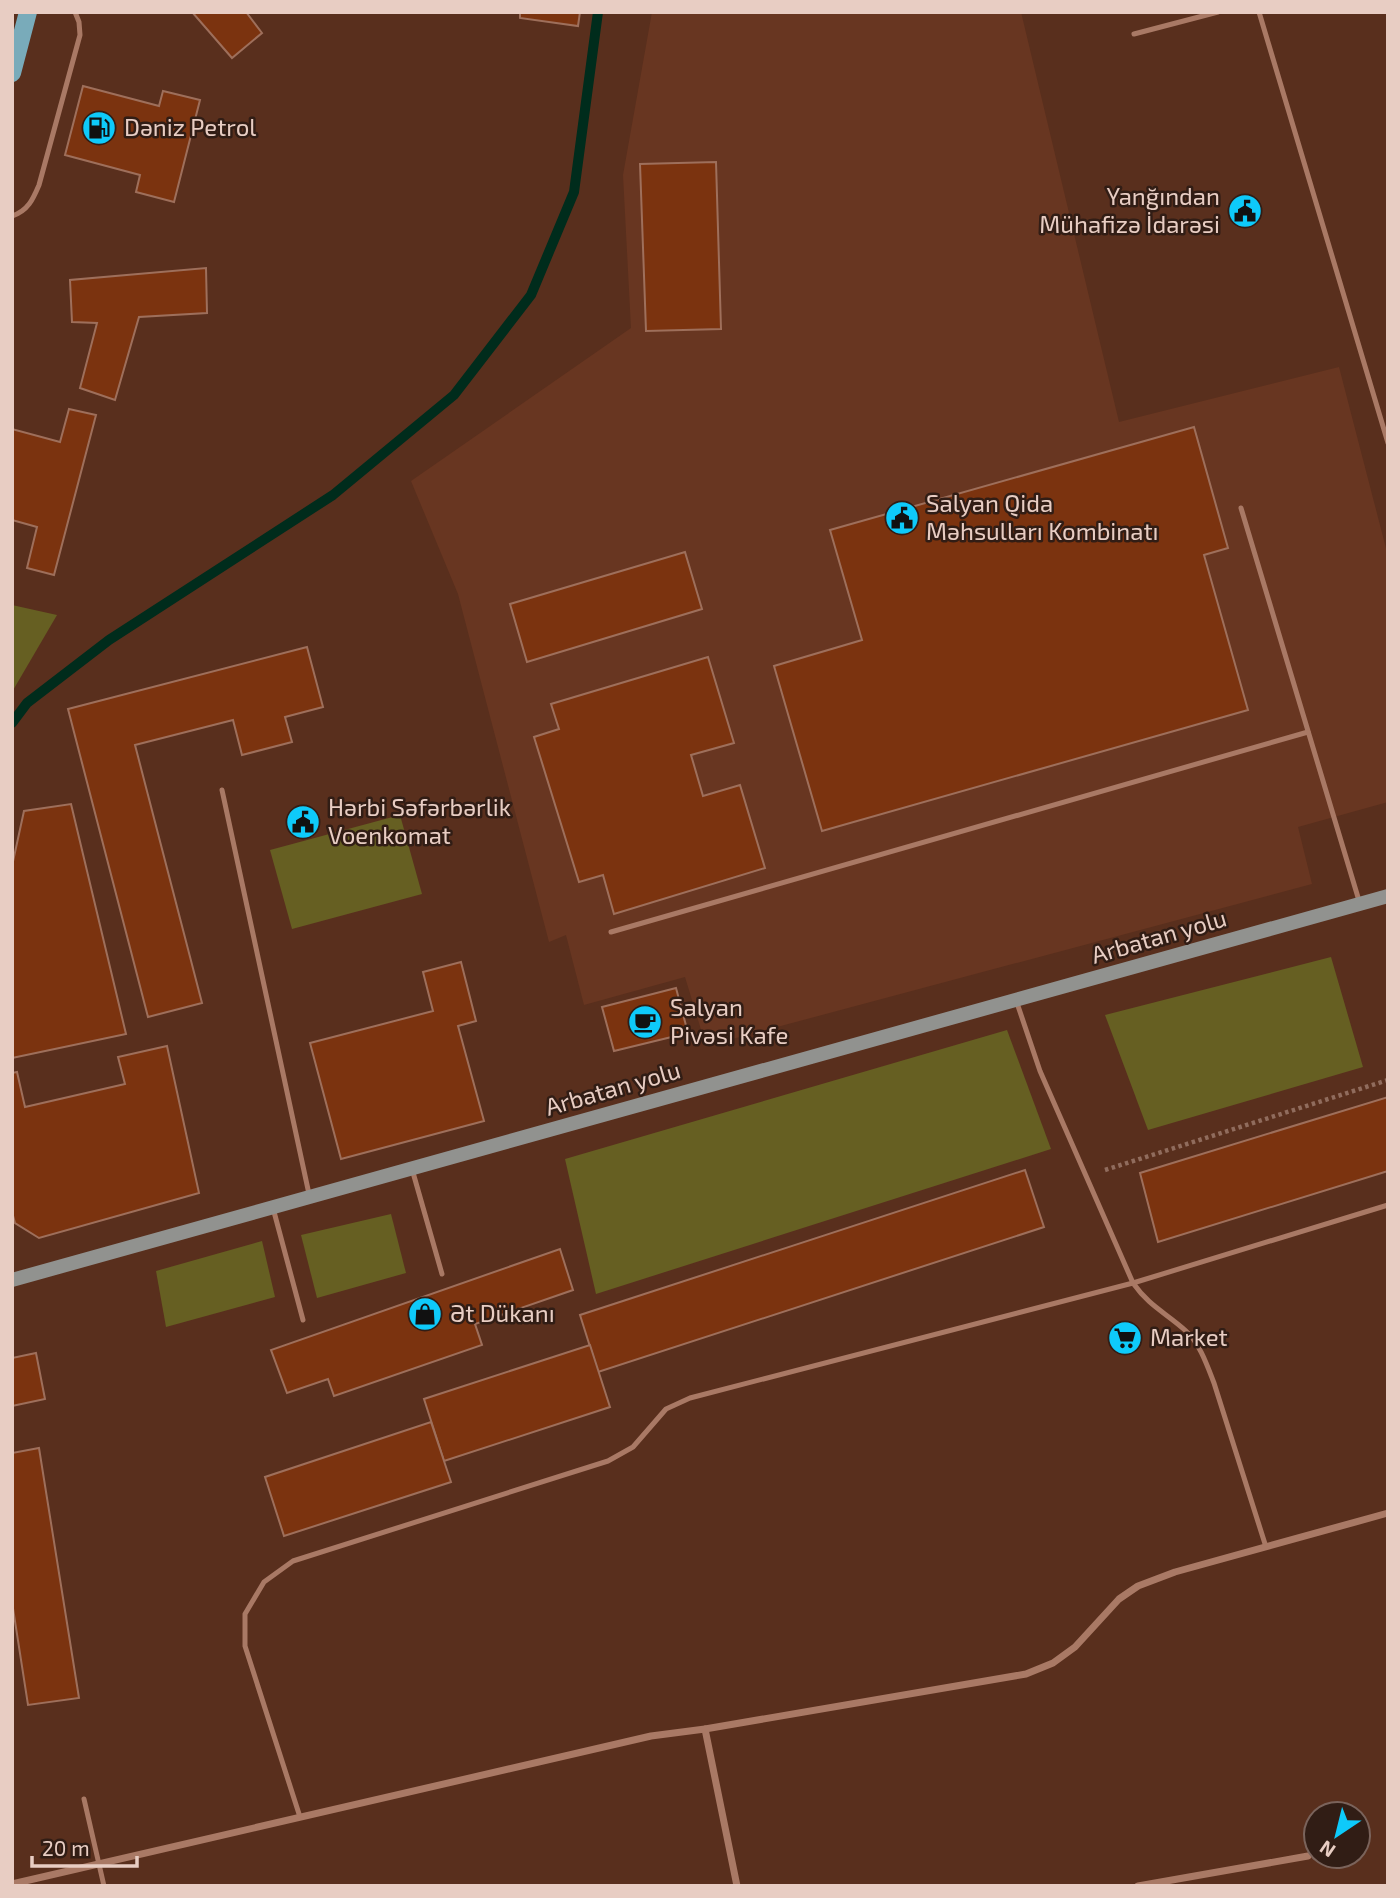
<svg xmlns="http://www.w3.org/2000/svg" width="1400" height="1898" font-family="'Exo 2',sans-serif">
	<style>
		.built { fill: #683621 }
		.green { fill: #665f22 }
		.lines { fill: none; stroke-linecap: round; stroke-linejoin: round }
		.stream { stroke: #002c1c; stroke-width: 10 }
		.building { fill: #7b330f; stroke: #9e6f5b; stroke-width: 2 }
		.path { stroke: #906c5d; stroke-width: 4.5; stroke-dasharray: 3.5 3.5; stroke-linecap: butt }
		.service { stroke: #a97965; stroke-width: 5 }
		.minor { stroke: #a97965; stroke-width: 7 }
		.secondary { stroke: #91928f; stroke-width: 14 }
		.primary { stroke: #79abba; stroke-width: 18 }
		.labels { text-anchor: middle; stroke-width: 5; stroke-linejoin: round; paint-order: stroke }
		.poi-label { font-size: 24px; fill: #e8cdc3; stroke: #311d15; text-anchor: start }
		.street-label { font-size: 24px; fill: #e8cdc3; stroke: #311d15 }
	</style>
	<rect width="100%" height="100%" fill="#592f1d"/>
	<polygon class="built" points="652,12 1021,12 1119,422 1339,367 1388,556 1388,802 1298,827 1312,884 706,1046 685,977 584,1005 566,935 549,942 458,594 411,481 631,328 623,175"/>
	<g class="green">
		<polygon points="12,605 57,615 12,692"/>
		<polygon points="400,815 422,894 292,929 270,850"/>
		<polygon points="1331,957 1363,1067 1148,1130 1105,1015"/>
		<polygon points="1007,1030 1051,1149 596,1294 565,1159"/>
		<polygon points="391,1214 406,1273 317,1298 301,1235"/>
		<polygon points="262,1241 275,1297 166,1327 156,1271"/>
	</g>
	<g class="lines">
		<polyline class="stream" points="12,723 27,703 109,640 333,495 454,395 531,295 574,192 598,12"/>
	</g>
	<g class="building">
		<polygon points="192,12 246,12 262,33 232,58"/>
		<polygon points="520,12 580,12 578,26 520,18"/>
		<polygon points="83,86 159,106 163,91 200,100 174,202 136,192 140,175 65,155"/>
		<polygon points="716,162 721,329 646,331 640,164"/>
		<polygon points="206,268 207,313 139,317 115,400 80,388 97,323 72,322 70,280"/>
		<polygon points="69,409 96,415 54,575 27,568 37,527 12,520 12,429 60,442"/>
		<polygon points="1194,427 1228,548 1204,555 1248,710 822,831 774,666 862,640 830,530"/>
		<polygon points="685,552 702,609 527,662 510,604"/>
		<polygon points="307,647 323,707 285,717 292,742 242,755 233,720 135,745 202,1003 148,1017 68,709"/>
		<polygon points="708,657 734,743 691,755 703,796 740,785 765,868 614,914 603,875 579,882 534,737 559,729 551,704"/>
		<polygon points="71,804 126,1034 12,1058 12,866 24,811"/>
		<polygon points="461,962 476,1021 458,1026 484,1121 341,1159 310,1043 433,1011 423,972"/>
		<polygon points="676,988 688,1033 614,1051 602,1007"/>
		<polygon points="167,1046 199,1193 39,1238 15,1223 12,1212 12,1073 17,1072 25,1107 125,1084 118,1057"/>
		<polygon points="1388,1097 1388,1171 1158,1242 1140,1173"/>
		<polygon points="1025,1170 1044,1227 598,1372 580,1315"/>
		<polygon points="560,1249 573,1290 475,1324 482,1345 334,1396 328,1379 287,1393 271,1350"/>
		<polygon points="590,1345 610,1407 444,1461 424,1399"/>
		<polygon points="36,1353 45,1399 12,1406 12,1358"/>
		<polygon points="431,1422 451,1482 284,1536 265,1477"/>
		<polygon points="39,1448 79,1698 28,1705 12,1602 12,1453"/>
	</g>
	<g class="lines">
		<polyline class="path" points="1105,1170 1388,1080"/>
		<g class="service">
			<polyline points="1259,12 1388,443"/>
			<polyline points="1134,34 1218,12"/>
			<path d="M12,216C28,211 33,199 39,185L80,35L79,22L75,12"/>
			<polyline points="1241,508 1360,904"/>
			<polyline points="222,790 309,1194"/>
			<polyline points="611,932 1308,732"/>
			<path d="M1016,1000L1040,1071L1133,1283C1150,1307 1165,1312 1186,1331C1200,1344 1207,1365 1214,1383L1266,1547"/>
			<polyline points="412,1169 442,1274"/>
			<polyline points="273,1208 303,1320"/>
			<polyline points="84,1799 104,1886"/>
			<polyline points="300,1817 245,1646 245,1614 264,1582 293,1561 608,1461 633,1447 666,1409 690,1398 1133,1283 1388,1205"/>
		</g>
		<g class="minor">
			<polyline points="705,1729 737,1886"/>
			<polyline points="12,1884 651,1736 705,1729 1026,1674 1053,1663 1075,1647 1119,1599 1138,1586 1175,1572 1388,1513"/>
			<polyline points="1138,1886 1308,1856"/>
		</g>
		<polyline class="secondary" points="12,1280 1388,896"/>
		<polyline class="primary" points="12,73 28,12"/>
	</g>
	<defs>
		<g id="fuel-disc" transform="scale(1.75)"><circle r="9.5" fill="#0ecafa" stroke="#311d15"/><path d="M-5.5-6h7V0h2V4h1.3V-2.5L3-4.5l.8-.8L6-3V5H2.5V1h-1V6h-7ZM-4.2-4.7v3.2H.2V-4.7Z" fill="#111"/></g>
		<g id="civic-disc" transform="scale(1.75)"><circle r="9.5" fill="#0ecafa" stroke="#311d15"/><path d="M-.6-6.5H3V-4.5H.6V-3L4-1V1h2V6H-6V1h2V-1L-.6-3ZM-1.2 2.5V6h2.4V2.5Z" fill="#111"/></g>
		<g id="cafe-disc" transform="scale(1.75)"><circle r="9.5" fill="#0ecafa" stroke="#311d15"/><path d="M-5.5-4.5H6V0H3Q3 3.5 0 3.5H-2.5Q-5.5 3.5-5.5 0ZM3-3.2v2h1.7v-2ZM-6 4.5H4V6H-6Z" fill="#111"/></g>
		<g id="shop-disc" transform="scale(1.75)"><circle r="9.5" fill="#0ecafa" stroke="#311d15"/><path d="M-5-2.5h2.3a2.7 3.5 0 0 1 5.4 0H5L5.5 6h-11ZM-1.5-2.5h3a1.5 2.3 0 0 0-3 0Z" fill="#111"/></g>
		<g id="supermarket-disc" transform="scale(1.75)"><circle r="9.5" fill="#0ecafa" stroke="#311d15"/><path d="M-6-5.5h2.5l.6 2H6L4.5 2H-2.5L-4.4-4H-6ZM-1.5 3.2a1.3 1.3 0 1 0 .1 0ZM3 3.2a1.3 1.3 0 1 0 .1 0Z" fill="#111"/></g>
	</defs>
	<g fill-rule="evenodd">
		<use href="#fuel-disc" x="99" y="128"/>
		<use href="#civic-disc" x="1245" y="211"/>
		<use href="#civic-disc" x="902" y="518"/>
		<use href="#civic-disc" x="303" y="822"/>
		<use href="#cafe-disc" x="645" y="1022"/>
		<use href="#shop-disc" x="425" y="1314"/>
		<use href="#supermarket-disc" x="1125" y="1338"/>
	</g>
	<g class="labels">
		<g class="poi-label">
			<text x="124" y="136">Dəniz Petrol</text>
			<text x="1220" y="205" text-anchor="end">Yanğından<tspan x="1220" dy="28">Mühafizə İdarəsi</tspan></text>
			<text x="926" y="512">Salyan Qida<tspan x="926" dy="28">Məhsulları Kombinatı</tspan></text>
			<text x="328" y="816">Hərbi Səfərbərlik<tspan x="328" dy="28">Voenkomat</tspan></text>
			<text x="670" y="1016">Salyan<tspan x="670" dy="28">Pivəsi Kafe</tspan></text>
			<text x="450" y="1322">Ət Dükanı</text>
			<text x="1150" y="1346">Market</text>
		</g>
		<g class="street-label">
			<text transform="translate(1159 937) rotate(-16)" y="8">Arbatan yolu</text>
			<text transform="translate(613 1089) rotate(-16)" y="8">Arbatan yolu</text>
		</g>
	</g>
	<rect width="1400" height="1898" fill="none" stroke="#e8cdc3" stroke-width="28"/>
	<g transform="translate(1337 1835) rotate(215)"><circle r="33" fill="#311d15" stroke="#7a635b" stroke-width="2"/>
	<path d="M0-5L12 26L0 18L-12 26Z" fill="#0ecafa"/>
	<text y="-10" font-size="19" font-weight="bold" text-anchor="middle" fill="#e8cdc3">N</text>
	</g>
	<path d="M32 1856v10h105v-10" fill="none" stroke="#e8cdc3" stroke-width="3.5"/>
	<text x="42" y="1856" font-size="21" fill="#e8cdc3" stroke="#311d15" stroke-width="5" paint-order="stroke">20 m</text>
</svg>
